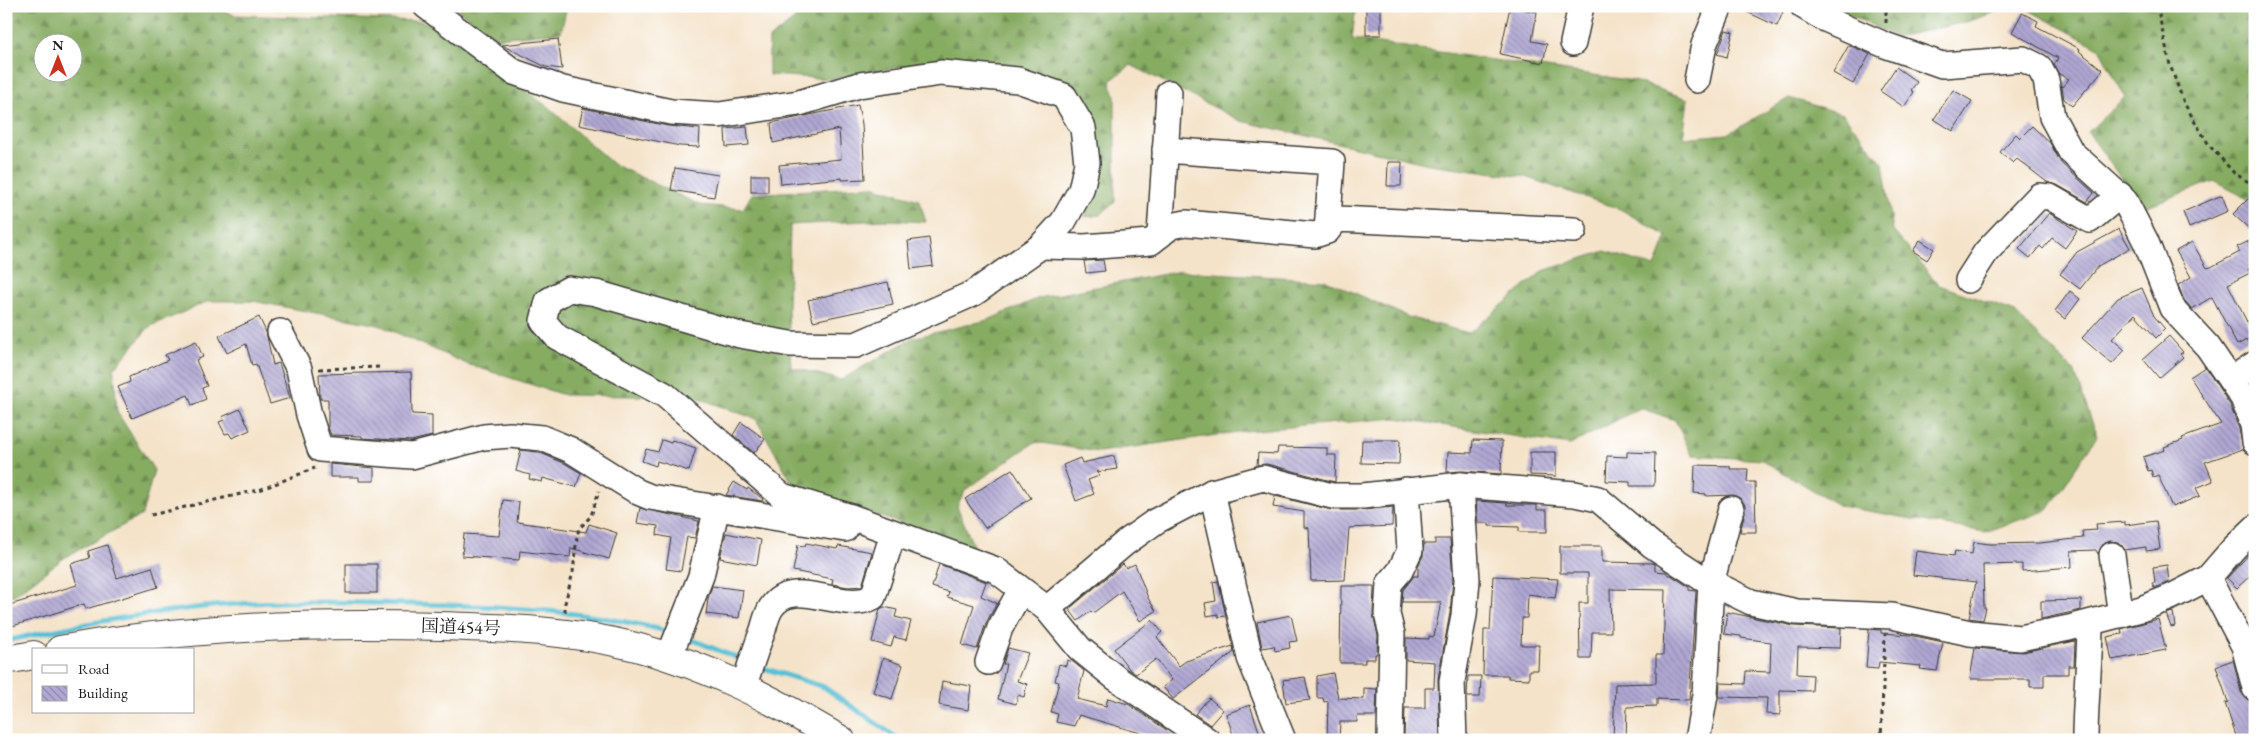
<svg xmlns="http://www.w3.org/2000/svg" width="2261" height="746" font-family="'EB Garamond','Noto Serif JP',serif">
	<style>
		.forest { fill: url(#forest-firs); stroke: #51643f; fill-rule: evenodd }
		.lines { fill: none; stroke-linecap: round; stroke-linejoin: round }
		.stream { stroke: #57bfd4; stroke-width: 5 }
		.building { fill: url(#building-back-hatch) }
		.minor-casing { stroke: #3c3a36; stroke-width: 28 }
		.highway-casing { stroke: #3c3a36; stroke-width: 30 }
		.path { stroke: #3c3a36; stroke-width: 3; stroke-dasharray: 4 4; stroke-linecap: butt }
		.minor { stroke: #fff; stroke-width: 25 }
		.highway { stroke: #fff; stroke-width: 28 }
		.labels { text-anchor: middle; stroke-width: 4.5; stroke-linejoin: round; paint-order: stroke }
		.street-label { font-size: 18px; fill: #1c1c1c; stroke: #fff }
	</style>
	<defs>
		<pattern id="forest-firs" width="22" height="20" patternUnits="userSpaceOnUse" patternTransform="scale(1.25)"><rect width="22" height="20" fill="#86ac62"/><path d="M5 1l3.5 6h-7zM16 11l3.5 6h-7z" fill="#6d8b50"/></pattern>
		<pattern id="building-back-hatch" width="6" height="6" patternUnits="userSpaceOnUse" patternTransform="scale(1.25)"><rect width="6" height="6" fill="#b0a8d3"/><path d="M-1 5l2 2M0 0l6 6M5-1l2 2" fill="none" stroke="#8e88aa"/></pattern>
	</defs>
	<rect width="100%" height="100%" fill="#fff"/>
	<filter id="ink" filterUnits="userSpaceOnUse"><feTurbulence type="fractalNoise" baseFrequency=".02" numOctaves="2"/><feDisplacementMap in="SourceGraphic" scale="10" xChannelSelector="R" yChannelSelector="G"/><feConvolveMatrix kernelMatrix="1 2 1 2 8 2 1 2 1" color-interpolation-filters="sRGB"/></filter>
	<filter id="wash" filterUnits="userSpaceOnUse"><feTurbulence type="fractalNoise" baseFrequency=".0096" numOctaves="4" result="noise"/><feDisplacementMap in="SourceGraphic" scale="20" xChannelSelector="R" yChannelSelector="G"/><feGaussianBlur stdDeviation="1.12" result="paint"/><feColorMatrix in="noise" values="0 0 0 0 0 0 0 0 0 0 0 0 0 0 0 0 0 1.4 0 .05"/><feComposite in="paint" operator="in"/></filter>
	<g filter="url(#wash)">
		<rect width="100%" height="100%" fill="#f4e3c9"/>
		<g class="forest">
			<path d="M6,6H212L234,15L420,21L441,28L483,62L547,106L613,164L700,205L743,209L752,194L872,186L919,200L926,222L885,220L790,225L788,310L791,367L841,380L912,338L988,320L1039,298L1181,271L1326,280L1408,317L1469,333L1543,271L1605,251L1655,267L1667,236L1620,209L1525,177L1429,164L1241,121L1131,65L1110,81L1115,96V202L1100,215L1085,217L1101,164L1093,127L1084,103L1059,86L1011,66L927,62L833,79L769,75V39L807,10L804,6H1356L1352,39L1634,81L1688,99L1683,138L1728,134L1789,98L1843,114L1883,163L1893,231L1939,285L2013,311L2074,371L2097,436L2048,510L1985,532L1840,506L1762,460L1692,455L1675,420L1640,408L1570,445L1396,418L1245,431L1099,452L1035,442L965,490L957,506L974,548L795,488L756,419L695,397L564,395L467,364L379,325L253,301H209L149,327L114,369L117,412L154,470L142,515L64,558L16,594L6,598ZM42,42H72V72H42Z"/>
			<polygon points="452,6 567,6 561,32 497,38"/>
			<polygon points="1831,6 2012,6 1970,21 1897,37"/>
			<polygon points="2021,6 2255,6 2255,203 2214,181 2142,208 2088,132 2125,97 2099,48"/>
		</g>
		<g class="lines">
			<g class="stream">
				<polyline points="683,636 745,661"/>
				<path d="M6,641C87,622 170,608 253,603C307,600 361,603 415,604C501,606 587,610 670,632"/>
				<polyline points="757,666 824,687 900,740"/>
			</g>
		</g>
		<g id="blocks">
			<g class="building">
				<rect x="1366" y="6" width="15" height="29"/>
				<polygon points="1734,6 1771,6 1783,12 1777,26"/>
				<polygon points="1510,7 1537,12 1532,41 1547,44 1543,63 1500,54"/>
				<polygon points="2022,13 2038,21 2036,26 2080,49 2079,51 2103,70 2072,106 2064,99 2062,87 2069,79 2059,74 2054,65 2058,58 2012,32"/>
				<polygon points="1726,30 1733,32 1727,57 1717,54"/>
				<polygon points="558,39 562,69 546,67 502,45"/>
				<polygon points="1849,45 1870,54 1853,84 1833,73"/>
				<polygon points="1896,67 1917,82 1911,90 1914,92 1904,107 1880,91"/>
				<polygon points="1953,90 1972,101 1953,131 1934,119"/>
				<polygon points="858,105 862,124 865,179 842,180 842,178 781,184 779,165 841,159 839,129 773,143 771,123"/>
				<polygon points="583,108 668,126 700,129 699,147 680,146 579,125"/>
				<polygon points="2032,126 2050,143 2061,163 2094,193 2087,202 2057,185 2047,182 2017,159 2013,163 2000,152 2016,134 2020,138"/>
				<polygon points="747,127 749,145 726,147 725,129"/>
				<polygon points="1388,162 1402,162 1401,186 1387,186"/>
				<polygon points="675,168 718,175 714,197 671,190"/>
				<rect x="751" y="175" width="17" height="17"/>
				<polygon points="2255,192 2255,234 2233,214"/>
				<polygon points="2222,195 2228,211 2189,228 2183,212"/>
				<polygon points="2049,213 2077,231 2065,248 2052,238 2043,249 2040,246 2030,258 2019,249"/>
				<polygon points="2119,229 2130,248 2098,266 2080,289 2060,274 2077,252"/>
				<polygon points="929,238 933,266 911,269 908,241"/>
				<polygon points="2255,238 2255,266 2248,269 2250,273 2228,284 2254,336 2237,345 2212,297 2192,309 2184,300 2178,285 2191,277 2176,251 2192,242 2207,268 2211,267 2240,252 2237,247"/>
				<polygon points="1920,240 1934,249 1927,260 1913,251"/>
				<polygon points="1103,260 1105,271 1086,273 1084,261"/>
				<polygon points="888,282 893,304 813,321 808,300"/>
				<polygon points="2142,288 2154,316 2165,329 2156,338 2135,314 2112,339 2125,350 2112,364 2082,338 2118,298"/>
				<polygon points="2070,291 2080,299 2065,319 2055,311"/>
				<polygon points="259,317 266,332 273,365 279,363 290,398 270,404 256,364 252,365 246,344 227,353 219,336"/>
				<polygon points="2169,336 2183,352 2180,354 2183,357 2159,378 2143,359"/>
				<polygon points="196,341 203,357 196,360 207,386 202,388 206,399 192,405 188,395 132,418 118,387 130,382 129,377 168,360 165,355"/>
				<polygon points="2205,367 2230,405 2239,429 2243,449 2205,462 2213,481 2196,488 2200,496 2172,507 2158,475 2153,477 2151,470 2148,471 2143,457 2165,450 2164,447 2183,440 2182,438 2221,424 2190,377"/>
				<polygon points="411,372 412,414 432,415 432,436 411,441 362,438 362,436 331,435 328,427 328,399 320,399 319,374"/>
				<polygon points="240,409 250,430 232,438 229,433 225,434 219,422 224,420 222,417"/>
				<polygon points="741,422 765,439 754,453 733,435"/>
				<polygon points="662,440 671,443 672,440 696,448 689,471 657,461 656,466 642,461 646,449 658,452"/>
				<polygon points="1362,440 1400,440 1399,464 1361,463"/>
				<polygon points="1473,440 1502,441 1501,474 1462,471 1447,472 1448,452 1472,453"/>
				<polygon points="1278,447 1327,448 1327,455 1336,455 1335,482 1267,464 1257,465 1258,453 1277,454"/>
				<polygon points="521,450 538,452 564,463 581,473 576,487 543,478 542,482 529,479 530,475 516,471"/>
				<polygon points="1530,452 1556,452 1556,476 1530,475"/>
				<polygon points="1627,452 1655,453 1654,486 1630,486 1630,482 1606,481 1607,456 1627,457"/>
				<polygon points="1114,456 1117,469 1097,472 1099,476 1088,480 1094,494 1076,501 1063,465 1080,458 1082,463"/>
				<polygon points="330,464 374,468 374,481 359,481 359,477 330,477"/>
				<polygon points="1695,465 1730,466 1730,469 1748,469 1747,482 1755,482 1756,532 1740,532 1745,512 1745,505 1741,499 1734,495 1706,496 1706,494 1694,493"/>
				<polygon points="1012,469 1031,498 985,528 965,499"/>
				<polygon points="734,482 747,490 748,488 763,499 762,501 726,495"/>
				<polygon points="1275,496 1332,510 1363,510 1393,507 1392,526 1349,528 1345,580 1311,581 1309,528 1304,527 1304,512 1273,507"/>
				<polygon points="503,500 519,502 517,522 586,532 589,524 617,533 609,559 571,548 570,557 520,551 519,560 462,556 464,534 499,536"/>
				<polygon points="1476,501 1507,503 1507,505 1537,505 1537,510 1547,510 1547,532 1519,532 1519,527 1489,526 1489,523 1478,523"/>
				<polygon points="640,508 699,521 695,538 687,537 681,571 666,569 671,538 657,535 658,526 637,523"/>
				<polygon points="2156,521 2160,549 2146,551 2146,547 2125,550 2118,542 2110,541 2103,544 2098,554 2096,550 2071,551 2072,567 2022,571 2022,564 1983,565 1984,608 1986,608 1983,620 1969,618 1976,582 1913,575 1916,551 1954,556 1955,551 1972,554 1974,542 1990,544 2040,543 2083,538 2082,531 2097,530 2096,524 2125,522 2125,525"/>
				<polygon points="726,533 761,540 757,565 720,558"/>
				<polygon points="1435,539 1450,539 1453,580 1450,613 1438,679 1440,740 1417,740 1417,736 1404,736 1405,708 1425,708 1425,688 1434,688 1435,662 1406,660 1406,638 1429,639 1429,636 1434,637 1441,602 1402,602 1403,590 1414,576 1418,576 1418,566 1423,556 1424,544 1435,544"/>
				<polygon points="806,543 837,549 838,546 872,552 862,586 848,587 832,584 833,579 793,571 798,545 805,546"/>
				<polygon points="107,545 117,578 152,567 158,587 86,609 84,604 6,628 6,606 77,585 71,564 90,558 88,551"/>
				<polygon points="1560,546 1602,546 1602,562 1652,563 1655,564 1655,571 1666,572 1668,575 1671,575 1689,587 1689,590 1696,591 1689,700 1657,699 1657,706 1627,707 1626,740 1613,740 1615,684 1656,683 1656,655 1663,655 1665,590 1610,589 1611,632 1592,632 1591,659 1580,659 1579,603 1588,603 1588,573 1560,573"/>
				<polygon points="2255,548 2255,571 2237,588 2227,578"/>
				<rect x="346" y="564" width="31" height="29"/>
				<polygon points="939,564 986,582 981,596 997,603 986,623 977,649 962,645 974,605 947,597 949,592 932,587"/>
				<polygon points="1123,564 1126,568 1135,564 1148,598 1156,611 1140,621 1122,591 1093,613 1091,611 1078,621 1069,609"/>
				<polygon points="2167,565 2169,582 2154,588 2152,583 2155,583 2153,567"/>
				<polygon points="1493,576 1558,579 1555,598 1528,594 1527,618 1522,618 1521,645 1539,645 1538,670 1529,670 1529,679 1508,678 1508,675 1483,675 1484,630 1490,630"/>
				<polygon points="1218,581 1226,616 1218,617 1218,614 1207,616 1205,603 1216,601 1213,582"/>
				<polygon points="712,586 743,590 739,618 706,614 708,599"/>
				<polygon points="1341,586 1374,586 1373,613 1378,636 1377,654 1375,654 1375,659 1365,659 1365,663 1340,663"/>
				<polygon points="2081,600 2081,610 2041,619 2041,601"/>
				<polygon points="884,607 897,610 895,617 911,621 906,640 894,637 891,647 872,642 880,609"/>
				<polygon points="1727,612 1794,626 1841,628 1840,648 1798,647 1797,674 1813,675 1812,691 1780,690 1780,715 1766,714 1767,698 1719,697 1720,683 1745,684 1746,671 1770,672 1771,642 1741,638 1741,636 1724,634"/>
				<polygon points="2173,612 2175,626 2171,627 2166,614"/>
				<polygon points="1291,615 1297,641 1289,642 1290,648 1275,651 1274,646 1262,648 1257,622"/>
				<polygon points="2158,619 2166,650 2112,660 2107,637 2122,634 2121,629"/>
				<polygon points="1152,620 1162,632 1157,637 1179,666 1186,661 1233,646 1234,652 1173,699 1163,687 1172,680 1156,659 1136,674 1130,670 1114,649"/>
				<polygon points="1869,629 1881,630 1881,633 1910,635 1943,642 1937,671 1920,669 1921,666 1879,662 1878,669 1866,668"/>
				<polygon points="2075,641 2074,666 2068,666 2068,674 2044,674 2044,687 2030,687 2030,679 1970,679 1975,648 2023,652"/>
				<polygon points="1008,648 1028,653 1017,681 1027,684 1024,697 1018,695 1016,704 998,699 1006,664 1003,664"/>
				<polygon points="883,658 903,665 892,699 873,692"/>
				<polygon points="1067,660 1073,662 1084,671 1077,699 1106,706 1108,698 1128,704 1177,737 1177,740 1164,740 1079,715 1074,726 1056,722 1058,714 1051,712 1059,682 1055,681 1059,664 1066,666"/>
				<polygon points="2233,660 2241,692 2249,701 2255,717 2255,736 2236,736 2225,703 2228,702 2216,666"/>
				<polygon points="1333,673 1338,698 1364,699 1364,688 1377,689 1376,716 1357,716 1357,722 1340,722 1339,740 1327,740 1328,701 1324,702 1323,698 1317,698 1317,676"/>
				<polygon points="1468,676 1481,676 1480,697 1467,697"/>
				<polygon points="1305,677 1310,700 1286,703 1283,680"/>
				<polygon points="942,681 971,686 968,710 939,705"/>
				<polygon points="1209,698 1223,710 1210,725 1195,714"/>
				<polygon points="1250,705 1262,740 1235,740 1226,714"/>
			</g>
		</g>
	</g>
	<g filter="url(#ink)">
		<use href="#blocks" fill-opacity="0" stroke="#3c3a36" stroke-width="1"/>
		<g class="lines">
			<g class="minor-casing">
				<g id="minor">
					<polyline points="426,6 514,72 563,89 671,112 719,115 799,103 859,85 941,73 1018,80 1064,96 1083,128 1087,163 1081,190 1063,222 1041,246 974,293 856,345 790,344 740,335 596,293 569,289 548,301 543,321 557,337 665,395 782,496 851,517 996,570 1047,609 1080,649 1116,678 1207,740"/>
					<polyline points="1803,6 1823,18 1885,45 1942,65 2023,59 2039,67 2046,80 2052,117 2071,152 2125,201 2146,242 2172,308 2208,347 2243,398 2253,425 2255,442"/>
					<polyline points="1573,43 1581,6"/>
					<polyline points="1697,80 1704,45 1720,6"/>
					<polyline points="1165,150 1332,162 1327,231"/>
					<polyline points="1160,235 1169,93"/>
					<polyline points="1041,246 1084,247 1151,242 1171,226 1186,223 1315,235 1327,231 1337,219 1574,230"/>
					<polyline points="1968,280 1986,252 2039,196 2050,197 2090,220 2120,195"/>
					<polyline points="280,332 299,369 309,415 320,449 412,456 484,437 510,435 542,438 571,450 638,492 650,497 845,529"/>
					<polyline points="2231,380 2255,364"/>
					<polyline points="1212,492 1250,658 1283,740"/>
					<polyline points="2112,555 2121,615"/>
					<polyline points="2208,578 2244,646 2255,688"/>
					<polyline points="1047,609 1125,543 1156,521 1212,492 1263,478 1332,496 1363,496 1461,485 1575,494 1598,499 1652,545 1702,578 1751,602 1797,612 1892,616 1970,633 2020,638 2069,628 2141,609 2171,597 2208,578 2234,548 2255,528"/>
					<polyline points="669,657 701,576 717,507"/>
					<polyline points="988,662 1000,628 1021,590"/>
					<path d="M744,685C750,667 756,648 763,630C765,623 767,614 771,608C793,574 842,614 873,597L892,537"/>
					<polyline points="1390,740 1392,634 1387,614 1389,584 1400,571 1410,550 1406,490"/>
					<polyline points="1454,740 1452,681 1464,615 1467,580 1461,485"/>
					<polyline points="1697,740 1705,695 1711,583 1731,509"/>
					<path d="M2085,740C2085,700 2090,662 2090,623"/>
				</g>
			</g>
			<g class="highway-casing">
				<g id="highway">
					<path d="M60,650C185,626 312,623 439,626C505,628 571,630 636,647C712,667 773,700 841,740"/>
					<polyline points="6,660 34,655"/>
				</g>
			</g>
			<g class="path">
				<polyline points="2157,6 2170,65 2184,103 2209,145 2234,173 2255,186"/>
				<polyline points="1886,23 1886,6"/>
				<polyline points="319,369 379,367"/>
				<polyline points="151,515 262,489 315,468"/>
				<polyline points="565,612 565,603 573,572 577,536 579,529 591,516 599,491"/>
				<polyline points="1881,740 1885,634"/>
			</g>
			<use href="#minor" class="minor"/>
			<use href="#highway" class="highway"/>
		</g>
	</g>
	<g class="labels">
		<g class="street-label">
			<text transform="translate(461 627) rotate(2)" y="6">国道454号</text>
		</g>
	</g>
	<rect width="2261" height="746" fill="none" stroke="#fff" stroke-width="25"/>
	<rect x="32" y="648" width="162" height="65" fill="#ffffff" stroke="#a4a4a4"/>
	<rect x="42" y="665" width="25" height="8" fill="#ffffff" stroke="#a4a4a4"/>
	<text x="78" y="674" font-size="15" fill="#1c1c1c">Road</text>
	<rect x="42" y="686" width="25" height="15" fill="url(#building-back-hatch)" stroke="#a4a4a4"/>
	<text x="78" y="698" font-size="15" fill="#1c1c1c">Building</text>
	<g transform="translate(58 58)"><circle r="24" fill="#ffffff" stroke="#a4a4a4"/>
	<path d="M0-4L9 19L0 12L-9 19Z" fill="#c8321e"/>
	<text y="-8" font-size="14" font-weight="bold" text-anchor="middle" fill="#1c1c1c">N</text>
	</g>
</svg>
